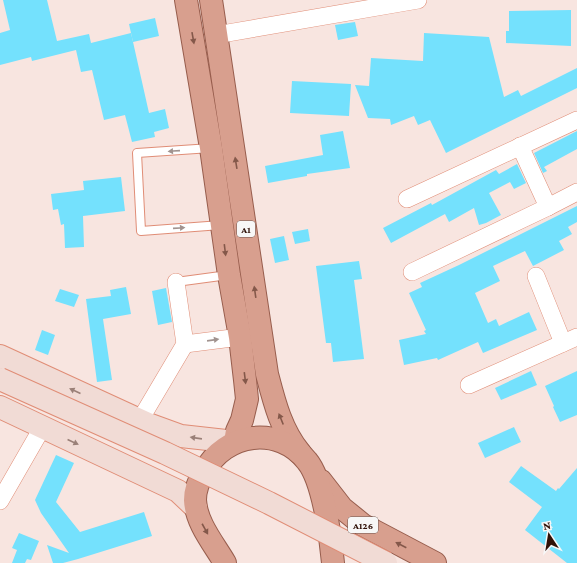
<svg xmlns="http://www.w3.org/2000/svg" width="577" height="563" font-family="'Crimson Pro',serif">
	<style>
		.building { fill: #74e1fd }
		.lines { fill: none; stroke-linecap: round; stroke-linejoin: round }
		.service-casing { stroke: #e08d76; stroke-width: 10 }
		.minor-casing { stroke: #e08d76; stroke-width: 18 }
		.secondary-casing { stroke: #e08d76; stroke-width: 24 }
		.trunk-casing { stroke: #975d4d; stroke-width: 24 }
		.service { stroke: #fff; stroke-width: 8 }
		.minor { stroke: #fff; stroke-width: 17 }
		.secondary { stroke: #f1dbd5; stroke-width: 22 }
		.trunk { stroke: #d89f8e; stroke-width: 22 }
		.secondary-bridge-casing { stroke: #e08d76; stroke-width: 24; stroke-linecap: butt }
		.secondary-bridge { stroke: #f1dbd5; stroke-width: 22 }
		.oneway { fill: #84584a }
		.oneway2 { fill: #a1938f }
		.oneway3 { fill: #9a8078 }
		.labels { text-anchor: middle; stroke-width: 4; stroke-linejoin: round; paint-order: stroke }
		.shield { fill: #f7f7f7; stroke: #6b554f; stroke-width: 1 }
		.shield-label { font-size: 10px; font-weight: bold; fill: #2f1007 }
	</style>
	<rect width="100%" height="100%" fill="#f8e5e0"/>
	<g class="building">
		<polygon points="3,0 47,0 57,41 89,34 91,43 131,33 149,113 165,109 169,128 154,132 155,137 132,142 125,115 104,120 92,70 81,72 76,50 32,61 31,57 0,65 0,33 10,30"/>
		<polygon points="571,10 571,46 506,43 506,31 509,31 509,11"/>
		<polygon points="155,18 159,36 133,42 129,24"/>
		<polygon points="355,22 358,36 338,40 335,25"/>
		<polygon points="424,33 489,37 504,97 518,90 521,96 577,68 577,88 446,153 430,120 418,125 414,116 391,125 390,119 368,118 355,85 369,86 371,58 423,61"/>
		<polygon points="292,81 351,84 349,116 290,113"/>
		<polygon points="343,131 350,168 307,174 307,176 268,183 265,166 323,155 320,135"/>
		<polygon points="577,131 577,149 544,167 547,171 543,173 534,153"/>
		<polygon points="517,164 526,183 514,189 510,182 489,193 501,215 486,223 479,225 474,208 449,222 445,214 391,243 383,228 431,203 432,205 496,170 499,174"/>
		<polygon points="121,177 125,211 83,216 84,247 65,248 64,224 61,225 58,209 53,210 51,194 84,190 83,181"/>
		<polygon points="577,206 577,222 568,227 572,234 559,241 564,250 533,266 525,251 493,266 500,281 475,293 488,323 496,319 499,326 529,312 537,330 483,353 478,342 438,360 437,358 404,365 399,340 426,334 424,331 426,330 409,293 422,287 420,283 459,265"/>
		<polygon points="308,229 310,241 295,244 292,232"/>
		<polygon points="284,236 289,260 275,263 270,239"/>
		<polygon points="359,261 362,279 354,280 364,359 333,362 331,343 326,343 316,266"/>
		<polygon points="126,287 131,314 103,319 112,380 97,382 86,299 111,296 110,290"/>
		<polygon points="166,288 172,322 158,325 152,291"/>
		<polygon points="60,289 79,295 74,307 55,301"/>
		<polygon points="42,330 55,335 48,355 35,350"/>
		<polygon points="531,371 537,385 501,400 495,388"/>
		<polygon points="577,371 577,415 560,422 553,407 554,406 545,386"/>
		<polygon points="514,427 521,442 485,458 478,443"/>
		<polygon points="56,455 74,463 56,502 80,532 144,512 152,536 78,559 63,563 53,563 47,545 69,553 41,513 35,500"/>
		<polygon points="521,466 556,491 558,488 559,489 577,468 577,563 567,563 525,530 542,507 509,482"/>
		<polygon points="19,533 39,541 31,560 27,559 25,563 12,563 17,550 12,548"/>
	</g>
	<g class="lines">
		<g class="service-casing">
			<g id="service">
				<polyline points="211,148 137,153 141,231 221,225"/>
				<polyline points="176,282 228,275"/>
			</g>
		</g>
		<g class="minor-casing">
			<g id="minor">
				<polyline points="216,35 418,0"/>
				<polyline points="520,146 548,207"/>
				<polyline points="407,199 577,120"/>
				<polyline points="412,272 548,207 577,192"/>
				<polyline points="536,276 563,343"/>
				<polyline points="185,344 240,337"/>
				<polyline points="469,385 577,337"/>
				<polyline points="140,420 185,344 176,282"/>
				<polyline points="0,501 42,428"/>
			</g>
		</g>
		<g class="secondary-casing">
			<g id="secondary">
				<polyline points="0,356 148,424 181,436 235,442"/>
				<polyline points="0,407 178,491 196,508"/>
			</g>
		</g>
		<g class="trunk-casing">
			<g id="trunk">
				<polyline points="186,0 211,148 229,275 240,337 245,380 247,399 242,420 237,431 235,442"/>
				<path d="M211,0L267,374C274,401 281,430 300,453"/>
				<polyline points="321,481 342,508 363,525 435,563"/>
				<path d="M225,563C214,544 196,523 195,500C195,490 199,480 204,472C225,432 279,425 307,461C323,480 331,538 333,563"/>
			</g>
		</g>
		<use href="#service" class="service"/>
		<use href="#minor" class="minor"/>
		<use href="#secondary" class="secondary"/>
		<use href="#trunk" class="trunk"/>
		<g class="secondary-bridge-casing">
			<polyline id="secondary-bridge" points="0,379 165,453 269,503 386,563"/>
		</g>
		<use href="#secondary-bridge" class="secondary-bridge"/>
	</g>
	<defs><path id="oneway-solid" d="M-6-.8H1V-3.2L6.5 0L1 3.2V.8H-6Z"/></defs>
	<g class="oneway">
		<use href="#oneway-solid" transform="translate(193 38) rotate(80)"/>
		<use href="#oneway-solid" transform="translate(236 163) rotate(-99)"/>
		<use href="#oneway-solid" transform="translate(225 250) rotate(83)"/>
		<use href="#oneway-solid" transform="translate(255 292) rotate(-98)"/>
		<use href="#oneway-solid" transform="translate(245 378) rotate(83)"/>
		<use href="#oneway-solid" transform="translate(281 419) rotate(-112)"/>
		<use href="#oneway-solid" transform="translate(205 529) rotate(61)"/>
		<use href="#oneway-solid" transform="translate(401 545) rotate(-153)"/>
	</g>
	<g class="oneway2">
		<use href="#oneway-solid" transform="translate(174 151) rotate(176)"/>
		<use href="#oneway-solid" transform="translate(179 228) rotate(-4)"/>
		<use href="#oneway-solid" transform="translate(213 340) rotate(-8)"/>
	</g>
	<g class="oneway3">
		<use href="#oneway-solid" transform="translate(75 391) rotate(-156)"/>
		<use href="#oneway-solid" transform="translate(196 438) rotate(-172)"/>
		<use href="#oneway-solid" transform="translate(73 442) rotate(25)"/>
	</g>
	<g class="labels">
		<g class="shield">
			<rect x="237" y="221" width="18" height="16" rx="3"/>
			<rect x="348" y="517" width="30" height="16" rx="3"/>
		</g>
		<g class="shield-label">
			<text x="246" y="233">A1</text>
			<text x="363" y="529">A126</text>
		</g>
	</g>
	<g transform="translate(549 535) rotate(348)" stroke="#f7f7f7" stroke-width="3" paint-order="stroke">
	<path d="M0-3L7 15L0 10L-7 15Z" fill="#2f1007"/>
	<text y="-6" font-size="11" font-weight="bold" text-anchor="middle" fill="#2f1007">N</text>
	</g>
</svg>
